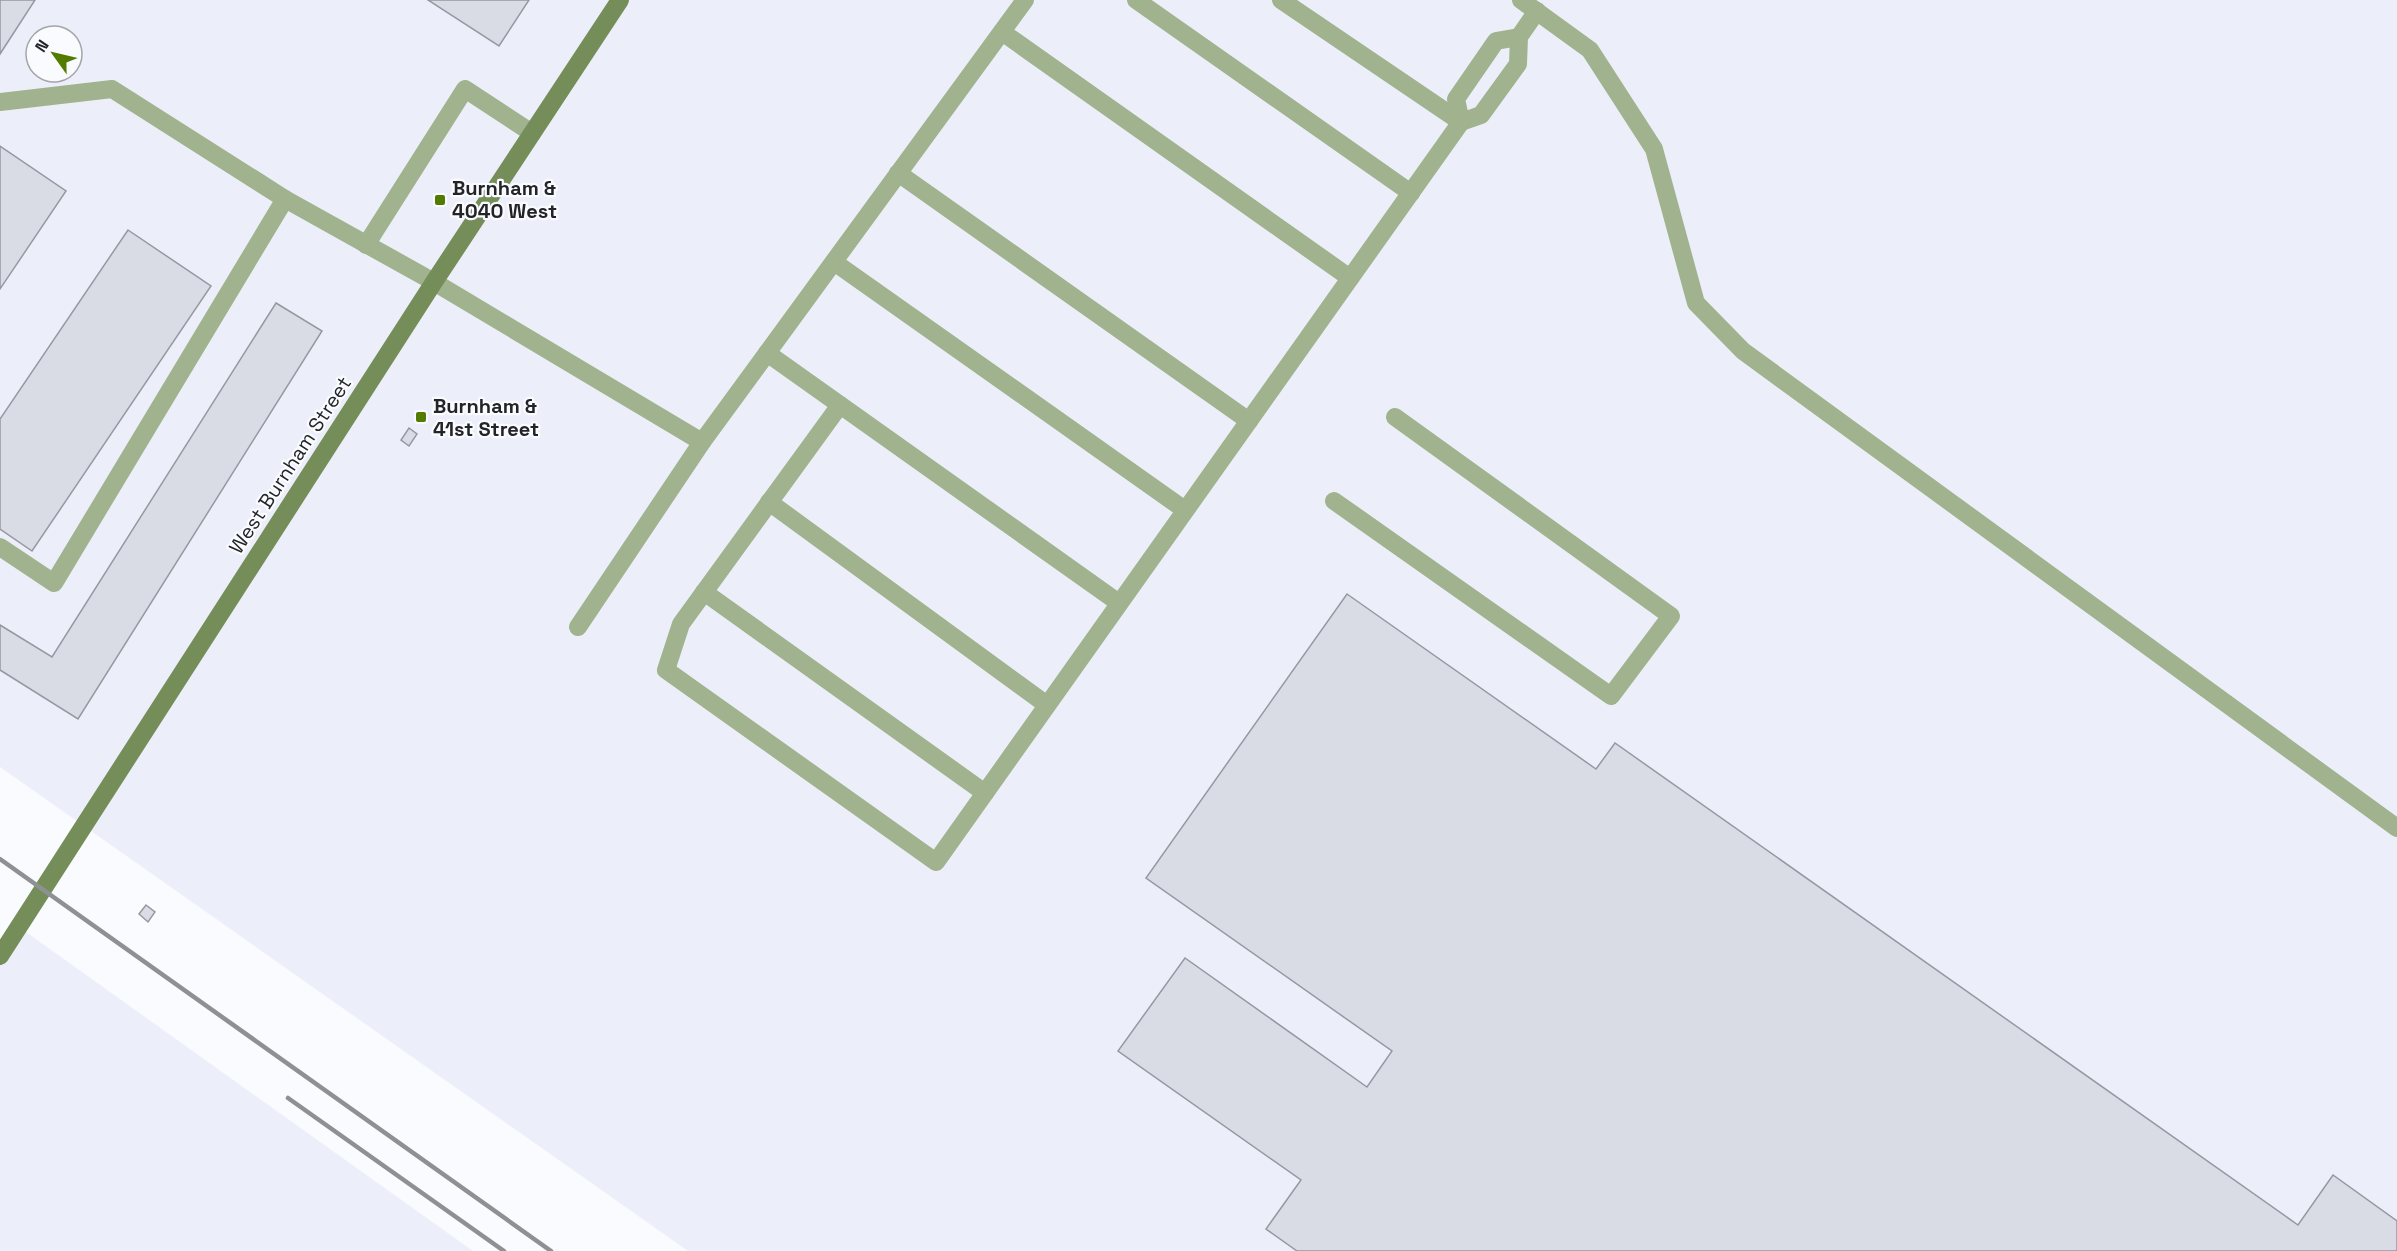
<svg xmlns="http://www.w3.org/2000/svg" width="2397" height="1251" font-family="'Space Grotesk',sans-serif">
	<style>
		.built { fill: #eceff9; fill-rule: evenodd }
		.building { fill: #d9dce4; stroke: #9598a0; stroke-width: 1.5 }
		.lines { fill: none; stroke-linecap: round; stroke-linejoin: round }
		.lane { stroke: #a0b28e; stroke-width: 18 }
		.secondary { stroke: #758e59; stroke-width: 18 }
		.rail { stroke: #8f9093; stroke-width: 4.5 }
		.poi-dot { fill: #527c00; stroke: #fafbff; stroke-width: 2 }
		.labels { text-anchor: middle; stroke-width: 4.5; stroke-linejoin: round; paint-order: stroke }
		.poi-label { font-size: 20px; font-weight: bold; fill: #232427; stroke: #fafbff; text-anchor: start }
		.street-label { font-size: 20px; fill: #232427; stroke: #fafbff }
	</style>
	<rect width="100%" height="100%" fill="#fafbff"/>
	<g class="built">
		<path d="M0,0H2397V1251H688L0,767ZM36,36H72V72H36Z"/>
		<polygon points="19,927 473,1251 0,1251 0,956"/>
	</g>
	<g class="building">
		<polygon points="0,0 35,0 0,54"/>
		<polygon points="428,0 529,0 499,46"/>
		<polygon points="0,146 66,191 0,289"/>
		<polygon points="128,230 211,286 32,551 0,529 0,419"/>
		<polygon points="276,303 322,331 78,719 0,670 0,625 52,657"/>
		<polygon points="409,428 417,434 409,446 401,440"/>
		<polygon points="1347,594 1596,769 1615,743 2298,1225 2333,1175 2397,1221 2397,1251 1297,1251 1266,1229 1301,1180 1118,1051 1185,958 1367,1087 1392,1051 1146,878"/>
		<polygon points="146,905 155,912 148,922 139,914"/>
	</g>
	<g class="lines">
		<g class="lane">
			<polyline points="1136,0 1411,193"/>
			<polyline points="1521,0 1590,50 1654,149 1696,303 1743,351 2397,828"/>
			<polyline points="1002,32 1350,278"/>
			<polyline points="1519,37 1496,41 1456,99 1461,122 1481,115 1518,64 1519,37 1537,11"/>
			<polyline points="0,102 112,89 285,199 434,282 702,442 1025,0"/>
			<polyline points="898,173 1249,421"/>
			<polyline points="366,245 465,89 532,133"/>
			<polyline points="834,262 1185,510"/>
			<polyline points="767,353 1119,603"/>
			<polyline points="840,405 681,624 666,670 936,862 1461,122 1281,0"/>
			<polyline points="1334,501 1611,696 1671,616 1395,417"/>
			<polyline points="769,502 1047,705"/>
			<polyline points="0,547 54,583 285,199"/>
			<polyline points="704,592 985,793"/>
			<polyline points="578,627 702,442"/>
		</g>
		<polyline class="secondary" points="0,956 434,282 620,0"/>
		<g class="rail">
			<polyline points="0,859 551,1251"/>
			<polyline points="288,1098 504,1251"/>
		</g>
	</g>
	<g class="poi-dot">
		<rect x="434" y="194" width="12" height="12" rx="3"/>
		<rect x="415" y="411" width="12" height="12" rx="3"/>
	</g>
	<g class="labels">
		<g class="poi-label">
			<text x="452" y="195">Burnham &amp;<tspan x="452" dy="23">4040 West</tspan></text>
			<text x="433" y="413">Burnham &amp;<tspan x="433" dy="23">41st Street</tspan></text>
		</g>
		<g class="street-label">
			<text transform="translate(290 465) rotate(-57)" y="7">West Burnham Street</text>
		</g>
	</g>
	<g transform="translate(54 54) rotate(304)"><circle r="28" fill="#fafbff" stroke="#a4a5a9" stroke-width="1.5"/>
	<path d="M0-4.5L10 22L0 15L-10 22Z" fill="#527c00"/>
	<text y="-9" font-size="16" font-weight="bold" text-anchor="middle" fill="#232427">N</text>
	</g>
</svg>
